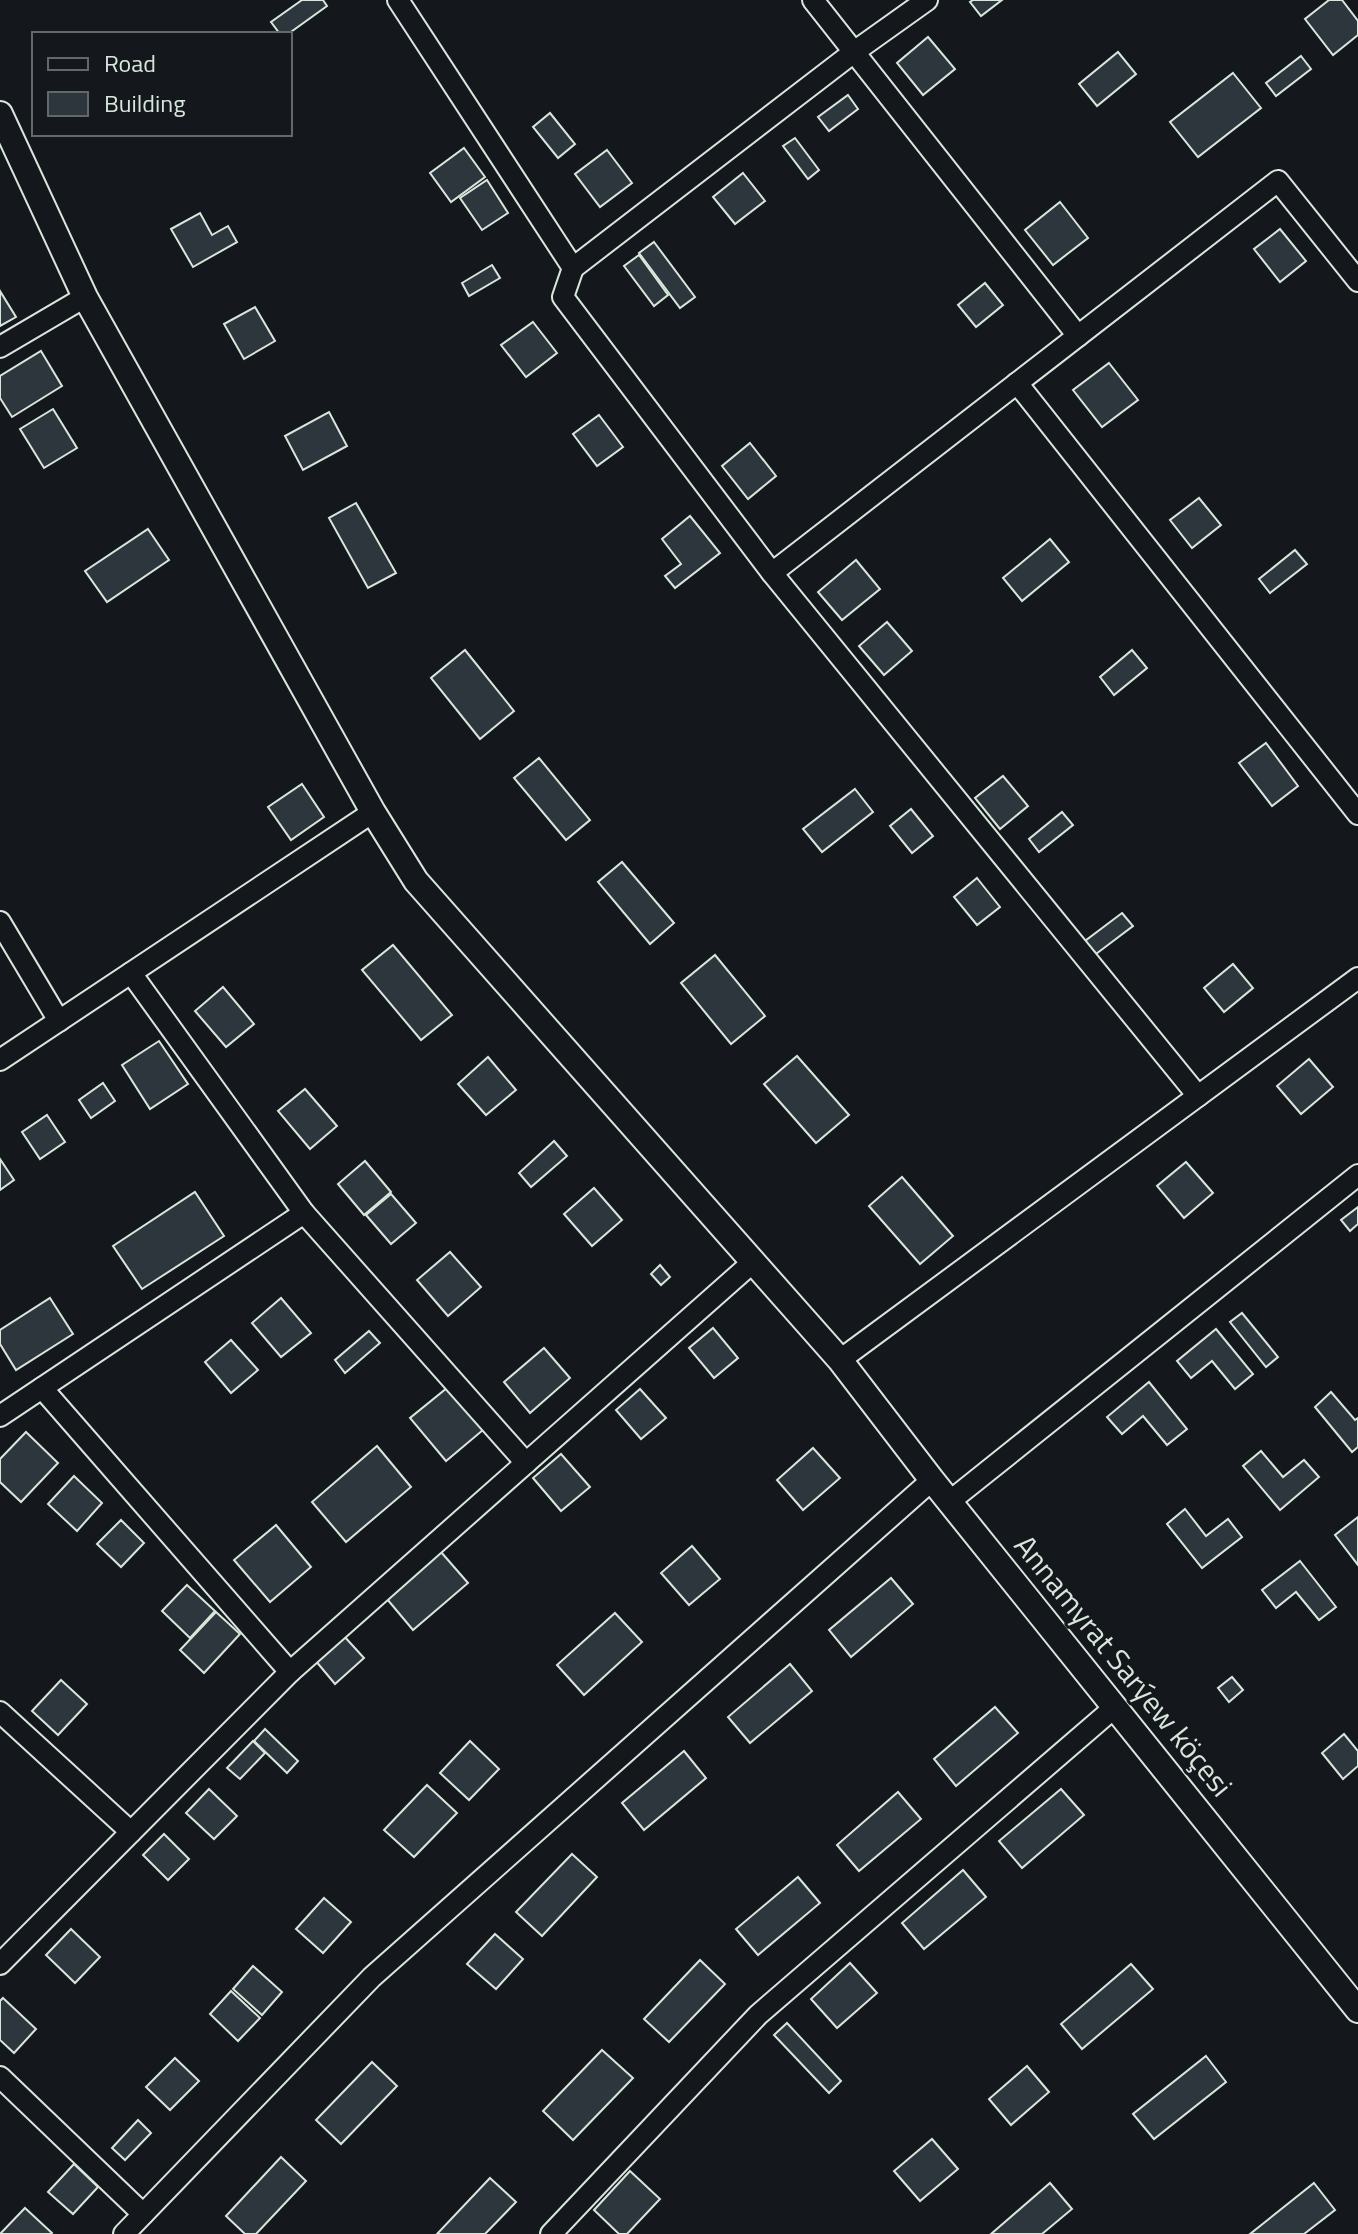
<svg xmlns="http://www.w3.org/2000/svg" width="1358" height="2234" font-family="'Titillium Web',sans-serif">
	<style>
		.building { fill: #2c363c; stroke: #d8e6dc; stroke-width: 2 }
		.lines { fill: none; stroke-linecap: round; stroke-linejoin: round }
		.minor-casing { stroke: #d8e6dc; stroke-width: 24 }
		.tertiary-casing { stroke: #d8e6dc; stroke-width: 28 }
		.minor { stroke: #14181c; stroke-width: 20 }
		.tertiary { stroke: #14181c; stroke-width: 24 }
		.labels { text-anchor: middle; stroke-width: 6; stroke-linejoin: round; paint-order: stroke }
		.street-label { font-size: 30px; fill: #d8e6dc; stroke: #14181c }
	</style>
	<rect width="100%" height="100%" fill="#14181c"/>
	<g class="building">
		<polygon points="302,0 323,0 327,6 288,34 280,34 271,22"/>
		<polygon points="973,0 1002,0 981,16 970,2"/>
		<polygon points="1329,0 1342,0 1358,21 1358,35 1333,55 1305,19"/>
		<polygon points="928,37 955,69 923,95 897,63"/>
		<polygon points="1118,52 1136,74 1097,106 1079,84"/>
		<polygon points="1301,56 1311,69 1276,96 1266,83"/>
		<polygon points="1233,73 1261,108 1198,157 1170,122"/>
		<polygon points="848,95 858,109 829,131 818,117"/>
		<polygon points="550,113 575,144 558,158 533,127"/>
		<polygon points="795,138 819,170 808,179 783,146"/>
		<polygon points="464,148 485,177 451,202 430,173"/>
		<polygon points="607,150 632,183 600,207 575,174"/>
		<polygon points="743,173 765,201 735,224 713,197"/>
		<polygon points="487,180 508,213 482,230 460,198"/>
		<polygon points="1060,202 1088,238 1053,265 1025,230"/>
		<polygon points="200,213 212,235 228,226 237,242 193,267 171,229"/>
		<polygon points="1280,229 1306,261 1280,282 1254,249"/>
		<polygon points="654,242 695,297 680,308 639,253"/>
		<polygon points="639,255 668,295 654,306 624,266"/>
		<polygon points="492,265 500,278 469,296 462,283"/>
		<polygon points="985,283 1003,305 976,327 958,305"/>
		<polygon points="0,291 16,317 0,326"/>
		<polygon points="255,307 275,341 244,359 224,324"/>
		<polygon points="533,322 557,353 526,377 501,345"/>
		<polygon points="41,351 62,386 12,417 0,398 0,376"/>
		<polygon points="1109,363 1138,400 1102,427 1073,390"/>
		<polygon points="53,409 77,448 44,468 20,429"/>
		<polygon points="329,412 347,446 303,470 285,436"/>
		<polygon points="599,415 623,447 597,466 573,434"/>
		<polygon points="750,443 776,476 748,499 722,466"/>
		<polygon points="1199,498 1221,525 1192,548 1170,520"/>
		<polygon points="356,503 396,573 368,588 329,518"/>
		<polygon points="690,516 720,553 675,588 665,576 681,564 662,539"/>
		<polygon points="148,529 169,560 107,602 85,571"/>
		<polygon points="1050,539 1069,562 1022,601 1003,578"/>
		<polygon points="1295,550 1307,564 1270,593 1259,579"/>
		<polygon points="856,560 880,589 842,620 818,592"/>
		<polygon points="887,622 912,651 884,675 859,646"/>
		<polygon points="465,650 514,711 480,739 431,678"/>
		<polygon points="1132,650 1147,668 1114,695 1100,677"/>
		<polygon points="1266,743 1298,786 1272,806 1239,763"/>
		<polygon points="539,758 590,820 566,840 514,778"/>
		<polygon points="1003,776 1028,806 1000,829 975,798"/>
		<polygon points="302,784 324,817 291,840 268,807"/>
		<polygon points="855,789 873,812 822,852 803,829"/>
		<polygon points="911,809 933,836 912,853 890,826"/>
		<polygon points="1062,812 1073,825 1039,852 1029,839"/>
		<polygon points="622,862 674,923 650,944 598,882"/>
		<polygon points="977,878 1000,907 977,925 954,897"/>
		<polygon points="1122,913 1133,926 1096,954 1085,941"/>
		<polygon points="393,945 452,1015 421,1040 362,970"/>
		<polygon points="715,955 765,1016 731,1044 681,983"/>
		<polygon points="1233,964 1253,988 1224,1012 1204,988"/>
		<polygon points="223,987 254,1024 226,1047 195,1011"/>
		<polygon points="159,1041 188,1084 150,1109 122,1065"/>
		<polygon points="797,1056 849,1115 816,1143 764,1084"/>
		<polygon points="488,1057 516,1090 486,1115 458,1084"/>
		<polygon points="1309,1059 1333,1087 1301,1114 1277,1086"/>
		<polygon points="103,1083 115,1101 91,1118 79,1100"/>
		<polygon points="305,1089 337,1126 310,1149 278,1111"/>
		<polygon points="47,1115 65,1142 40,1159 22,1132"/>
		<polygon points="554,1141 567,1156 531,1187 519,1173"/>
		<polygon points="0,1159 14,1180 0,1190"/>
		<polygon points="365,1161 391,1192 364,1215 338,1184"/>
		<polygon points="1186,1162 1213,1193 1184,1218 1157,1186"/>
		<polygon points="902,1177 953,1236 920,1264 869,1206"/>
		<polygon points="594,1188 622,1220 592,1246 564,1214"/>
		<polygon points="195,1192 224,1236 142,1289 113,1246"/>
		<polygon points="391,1194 416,1223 391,1244 366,1215"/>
		<polygon points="1358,1207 1358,1224 1350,1231 1341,1220"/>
		<polygon points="450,1252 481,1287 448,1316 417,1280"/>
		<polygon points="660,1265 670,1277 661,1285 651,1274"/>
		<polygon points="50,1298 73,1334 16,1370 0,1344 0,1330"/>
		<polygon points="281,1298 311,1333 281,1357 252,1323"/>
		<polygon points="1242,1313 1278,1357 1266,1367 1230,1322"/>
		<polygon points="713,1328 738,1358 714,1378 689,1348"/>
		<polygon points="1216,1329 1253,1374 1235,1389 1212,1361 1191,1378 1177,1361"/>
		<polygon points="369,1331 380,1343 345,1373 335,1360"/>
		<polygon points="231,1340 258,1370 231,1393 205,1362"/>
		<polygon points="544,1348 570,1378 530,1413 504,1382"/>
		<polygon points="1149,1382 1187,1429 1167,1445 1143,1416 1122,1434 1107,1417"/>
		<polygon points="447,1388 483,1430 446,1461 410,1418"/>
		<polygon points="640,1389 666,1418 641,1439 616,1410"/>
		<polygon points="1331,1392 1355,1420 1358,1418 1358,1447 1352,1452 1315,1407"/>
		<polygon points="26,1432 58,1463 21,1502 0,1482 0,1459"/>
		<polygon points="377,1446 411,1487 346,1542 312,1502"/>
		<polygon points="813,1448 840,1478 803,1510 777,1480"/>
		<polygon points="1261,1451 1283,1477 1304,1460 1319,1477 1280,1510 1243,1466"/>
		<polygon points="561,1454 590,1487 561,1511 533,1478"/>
		<polygon points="74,1476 102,1503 77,1531 48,1504"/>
		<polygon points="1185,1509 1206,1536 1228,1519 1242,1537 1202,1568 1167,1524"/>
		<polygon points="1358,1517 1358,1565 1335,1535"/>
		<polygon points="121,1520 144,1543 121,1567 97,1544"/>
		<polygon points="276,1525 311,1567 270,1602 234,1560"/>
		<polygon points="692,1546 720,1579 689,1605 661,1573"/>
		<polygon points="441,1552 468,1583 413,1630 387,1599"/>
		<polygon points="1300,1561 1336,1607 1319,1620 1296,1592 1276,1608 1262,1590"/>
		<polygon points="891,1578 913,1604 851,1657 829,1630"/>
		<polygon points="187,1585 215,1611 190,1638 162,1611"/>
		<polygon points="216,1612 240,1634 204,1673 180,1650"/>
		<polygon points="615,1613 642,1642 584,1695 557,1665"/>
		<polygon points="343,1635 364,1658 335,1684 315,1660"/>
		<polygon points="790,1664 812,1691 750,1743 728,1717"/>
		<polygon points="1232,1677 1243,1690 1229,1702 1218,1688"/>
		<polygon points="61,1680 87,1704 58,1735 32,1711"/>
		<polygon points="995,1707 1018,1733 956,1786 934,1759"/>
		<polygon points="265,1729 298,1761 287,1773 254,1741"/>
		<polygon points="1344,1734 1358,1751 1358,1766 1343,1779 1322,1753"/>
		<polygon points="253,1741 265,1753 240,1779 227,1768"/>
		<polygon points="470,1741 499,1769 469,1800 440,1773"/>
		<polygon points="684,1751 706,1778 644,1830 622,1803"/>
		<polygon points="427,1785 457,1813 414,1857 384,1830"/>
		<polygon points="209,1789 237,1816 214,1839 186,1813"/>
		<polygon points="1061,1789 1084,1815 1022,1868 999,1841"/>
		<polygon points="898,1792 921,1819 859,1871 837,1845"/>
		<polygon points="164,1834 189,1859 168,1880 143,1855"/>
		<polygon points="572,1854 597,1877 542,1936 516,1912"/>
		<polygon points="963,1870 986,1897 924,1949 902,1923"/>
		<polygon points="798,1877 820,1903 758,1955 736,1929"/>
		<polygon points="324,1898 351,1922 323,1953 296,1929"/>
		<polygon points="71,1929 100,1957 75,1983 46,1955"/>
		<polygon points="495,1934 523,1959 496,1989 467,1964"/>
		<polygon points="700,1960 725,1984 669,2042 644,2019"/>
		<polygon points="850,1963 877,1993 837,2028 811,1999"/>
		<polygon points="1131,1964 1153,1989 1082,2049 1061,2024"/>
		<polygon points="253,1966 282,1992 262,2015 233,1989"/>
		<polygon points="231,1991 260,2018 238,2041 210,2014"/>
		<polygon points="3,1998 36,2029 14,2053 0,2040 0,2001"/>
		<polygon points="787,2023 841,2081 829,2093 774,2035"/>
		<polygon points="602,2050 633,2078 573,2140 543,2111"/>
		<polygon points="1206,2056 1226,2082 1154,2139 1133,2114"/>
		<polygon points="175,2058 199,2081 170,2110 146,2087"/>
		<polygon points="372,2062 397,2086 341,2144 316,2120"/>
		<polygon points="1027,2066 1049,2092 1011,2125 989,2099"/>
		<polygon points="138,2120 151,2133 125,2160 112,2148"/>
		<polygon points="932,2139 958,2169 920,2201 894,2171"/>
		<polygon points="281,2157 306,2181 256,2234 245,2234 226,2216"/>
		<polygon points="74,2164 98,2187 73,2214 48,2192"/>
		<polygon points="630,2171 660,2199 627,2234 619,2234 594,2210"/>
		<polygon points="490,2178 516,2202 485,2234 437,2234"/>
		<polygon points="1050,2183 1072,2209 1042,2234 991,2234"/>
		<polygon points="1314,2183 1335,2210 1304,2234 1250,2234"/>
		<polygon points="25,2208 52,2233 51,2234 0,2234"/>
	</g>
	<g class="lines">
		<g class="minor-casing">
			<g id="minor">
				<polyline points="398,0 573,268 563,297 772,573 1198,1096"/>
				<polyline points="813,0 1078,336"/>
				<polyline points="573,268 854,52 927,0"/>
				<polyline points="0,347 85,297"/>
				<polyline points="1017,383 1358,814"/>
				<polyline points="772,573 1278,181 1358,281"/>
				<polyline points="0,922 59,1021"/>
				<polyline points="131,973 304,1213 526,1463"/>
				<polyline points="0,1060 373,812"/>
				<polyline points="840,1360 1358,978"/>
				<polyline points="42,1388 290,1672"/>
				<polyline points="0,1416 304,1213"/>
				<polyline points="949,1502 1358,1175"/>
				<polyline points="0,1712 131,1832"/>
				<polyline points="0,1964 290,1672 753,1262"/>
				<polyline points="0,2077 143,2214"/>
				<polyline points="124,2234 372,1977 932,1480"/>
				<polyline points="551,2234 758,2015 1115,1707"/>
			</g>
		</g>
		<g class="tertiary-casing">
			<polyline id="tertiary" points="0,114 85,297 373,812 416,881 840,1360 932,1480 1358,2010"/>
		</g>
		<use href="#minor" class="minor"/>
		<use href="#tertiary" class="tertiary"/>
	</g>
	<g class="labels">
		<g class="street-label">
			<text transform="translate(1123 1666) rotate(51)" y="10">Annamyrat Sarýew köçesi</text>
		</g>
	</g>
	<rect x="32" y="32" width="260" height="104" fill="#14181c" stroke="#626a69" stroke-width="2"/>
	<rect x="48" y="58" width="40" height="12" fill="#14181c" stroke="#626a69" stroke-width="2"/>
	<text x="104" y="72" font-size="24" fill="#d8e6dc">Road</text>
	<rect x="48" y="92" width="40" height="24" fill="#2c363c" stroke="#626a69" stroke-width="2"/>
	<text x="104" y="112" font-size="24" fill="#d8e6dc">Building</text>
</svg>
